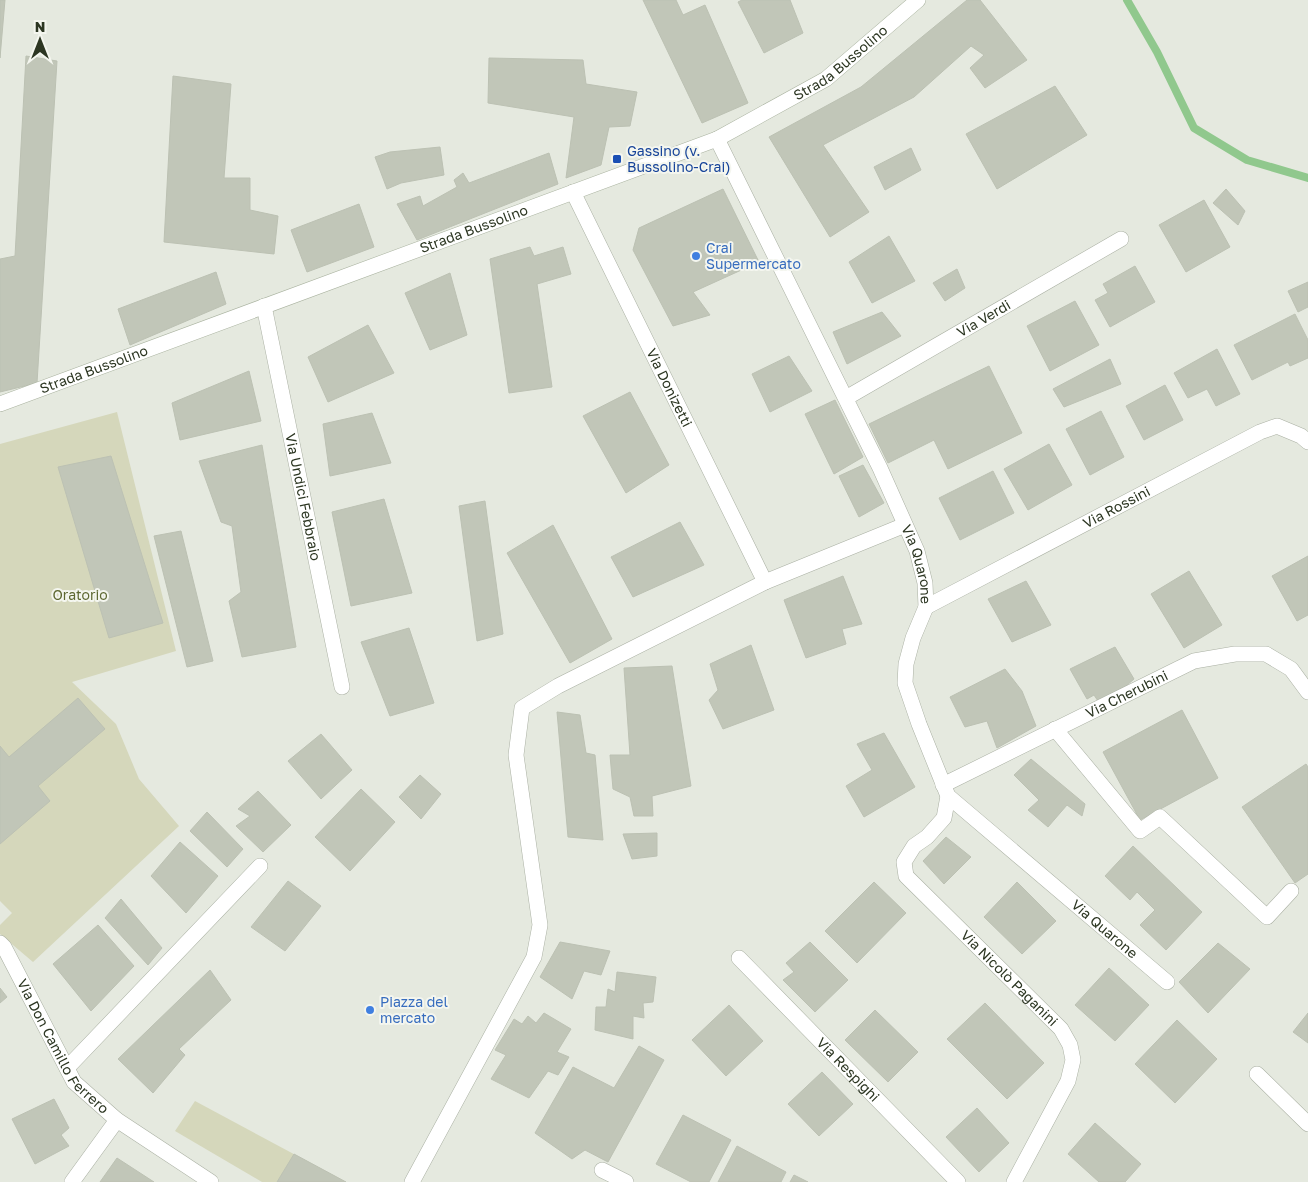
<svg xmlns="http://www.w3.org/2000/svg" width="1308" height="1182" font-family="'Golos Text',sans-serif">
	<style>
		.green { fill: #d5d7bb }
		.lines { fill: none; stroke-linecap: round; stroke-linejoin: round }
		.stream { stroke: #90c88d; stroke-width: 8 }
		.building { fill: #c1c6b8; stroke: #bcc1b3 }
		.street-casing { stroke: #aab0a3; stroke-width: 16 }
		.secondary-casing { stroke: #aab3a0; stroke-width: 16 }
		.street { stroke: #fff; stroke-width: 15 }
		.secondary { stroke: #fff; stroke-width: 15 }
		.transit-dot { fill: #1a4fb4; stroke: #f4f6ef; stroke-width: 2 }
		.shop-dot { fill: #3f7fe0; stroke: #f4f6ef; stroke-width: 2 }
		.labels { text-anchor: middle; stroke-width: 4; stroke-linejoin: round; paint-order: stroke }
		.street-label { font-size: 14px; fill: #2c3622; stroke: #f4f6ef }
		.transit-label { font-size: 14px; fill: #164399; stroke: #f4f6ef; text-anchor: start }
		.shop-label { font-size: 14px; fill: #366cbe; stroke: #f4f6ef; text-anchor: start }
		.park-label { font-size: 14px; fill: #5e6832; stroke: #f4f6ef }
	</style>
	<rect width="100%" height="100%" fill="#e5e9df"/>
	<g class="green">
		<polygon points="117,412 176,651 72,682 116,724 139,779 179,826 33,962 0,934 0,925 12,913 0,901 0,444"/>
		<polygon points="195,1101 346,1182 262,1182 175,1131"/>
	</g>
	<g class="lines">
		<polyline class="stream" points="1127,0 1157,52 1194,128 1247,160 1308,178"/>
	</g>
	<g class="building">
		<polygon points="0,0 5,0 0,58"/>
		<polygon points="643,0 676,0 683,15 705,5 748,103 702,123"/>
		<polygon points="742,0 790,0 803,33 764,53 738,2"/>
		<polygon points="967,0 980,0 1027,60 985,88 970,68 984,55 971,46 914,97 823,145 869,212 830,237 769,137 861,87"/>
		<polygon points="26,56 57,61 37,383 0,392 0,259 15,256"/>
		<polygon points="489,58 583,60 586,84 637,92 630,126 609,127 601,165 566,178 574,117 488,103"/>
		<polygon points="173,76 231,84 224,178 250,178 250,210 278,216 274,254 164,242"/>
		<polygon points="1055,86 1087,135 997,189 966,134"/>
		<polygon points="440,147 444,175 401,183 387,189 375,157 390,152"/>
		<polygon points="911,148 921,170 885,190 874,167"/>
		<polygon points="549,153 558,184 417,240 397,204 420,196 423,206 457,187 454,180 463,173 469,183"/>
		<polygon points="723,189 759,262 693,292 710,315 673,326 633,250 639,228"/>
		<polygon points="1226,189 1245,211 1238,225 1213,203"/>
		<polygon points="1204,200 1230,247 1186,272 1159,225"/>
		<polygon points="359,204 374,247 307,272 291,230"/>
		<polygon points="889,236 915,281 872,303 849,262"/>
		<polygon points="530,247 534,256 563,247 571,274 537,284 552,387 509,393 490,259"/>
		<polygon points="1135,266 1155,302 1110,327 1095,300 1108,293 1103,284"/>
		<polygon points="957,269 965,288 945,301 933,283"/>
		<polygon points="216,272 226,304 130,345 118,309"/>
		<polygon points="450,273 467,335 430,350 405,293"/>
		<polygon points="1308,282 1308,307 1298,312 1288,291"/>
		<polygon points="1075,301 1099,345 1050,371 1027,326"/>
		<polygon points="882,312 901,336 847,364 833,332"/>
		<polygon points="1295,314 1308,340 1308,358 1290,366 1288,362 1252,380 1234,345"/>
		<polygon points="368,325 394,373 328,402 308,357"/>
		<polygon points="1217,349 1240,394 1216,406 1207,389 1188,398 1174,373"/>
		<polygon points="789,356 812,391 770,412 752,374"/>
		<polygon points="1110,359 1121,384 1064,407 1053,389"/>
		<polygon points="989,366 1022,433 948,469 934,440 888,463 869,424"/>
		<polygon points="249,371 261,421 180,440 172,403"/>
		<polygon points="1165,385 1183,420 1144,440 1126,406"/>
		<polygon points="630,392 669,465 626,493 583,416"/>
		<polygon points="835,400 863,457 834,474 805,414"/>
		<polygon points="1101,411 1124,457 1090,475 1066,429"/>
		<polygon points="372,413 391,463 330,476 323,424"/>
		<polygon points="1049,444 1072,485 1028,510 1004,469"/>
		<polygon points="262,445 296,647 242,657 229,601 241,592 232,526 221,522 199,461"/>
		<polygon points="111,456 163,623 109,638 58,467"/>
		<polygon points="863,465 884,503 859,517 839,476"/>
		<polygon points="993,471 1014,513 960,540 939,498"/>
		<polygon points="384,499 412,593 351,606 332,512"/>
		<polygon points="485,501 503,634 477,641 459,506"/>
		<polygon points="680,522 704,565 633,597 611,557"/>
		<polygon points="553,525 612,639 570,663 507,553"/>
		<polygon points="181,531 213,661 187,667 154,536"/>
		<polygon points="1308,556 1308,615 1297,621 1272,576"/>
		<polygon points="1189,571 1222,625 1184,648 1151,594"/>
		<polygon points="843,576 862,624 842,629 846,644 806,658 784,600"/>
		<polygon points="1026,581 1051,625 1012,642 988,599"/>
		<polygon points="409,628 434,703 390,716 361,642"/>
		<polygon points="751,645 774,710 723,729 709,700 718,690 710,664"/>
		<polygon points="1115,647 1134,679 1102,707 1094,695 1087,699 1070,669"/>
		<polygon points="672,666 691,786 652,796 653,816 634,816 630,797 613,789 610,755 630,755 624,668"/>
		<polygon points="1005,669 1022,691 1036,726 997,748 987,721 965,727 950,697"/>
		<polygon points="78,698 105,729 38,786 50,801 0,844 0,746 9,757"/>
		<polygon points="1182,710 1218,778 1140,820 1103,752"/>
		<polygon points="557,712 580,715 586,753 595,755 603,840 568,837"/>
		<polygon points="884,733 915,787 864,817 846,786 872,770 857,744"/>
		<polygon points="321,734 352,770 321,799 288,761"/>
		<polygon points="1031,759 1085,804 1082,816 1067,805 1048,827 1028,810 1039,800 1014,775"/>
		<polygon points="1306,764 1308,767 1308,874 1295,883 1242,807"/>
		<polygon points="420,775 441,794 421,819 399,797"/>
		<polygon points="361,789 395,822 350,871 315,837"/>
		<polygon points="258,791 291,825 263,852 236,826 250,816 238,809"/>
		<polygon points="207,812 243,849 227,867 190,831"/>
		<polygon points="657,833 657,856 632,859 623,834"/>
		<polygon points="946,837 971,857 944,884 923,861"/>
		<polygon points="180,842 218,876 186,913 151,876"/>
		<polygon points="1133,846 1202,912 1166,950 1140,925 1155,910 1137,892 1130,900 1105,876"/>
		<polygon points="288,881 321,906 285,951 251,927"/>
		<polygon points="874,882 906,913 857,963 825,931"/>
		<polygon points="1017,882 1056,921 1022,954 984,917"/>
		<polygon points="121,899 162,948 148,965 105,918"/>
		<polygon points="98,925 134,966 91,1011 53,964"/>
		<polygon points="560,942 610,951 601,975 584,971 572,999 540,977"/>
		<polygon points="810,942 848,980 815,1012 783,980 794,972 786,963"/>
		<polygon points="1218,943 1250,969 1208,1013 1179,982"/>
		<polygon points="1109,968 1149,1005 1115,1041 1075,1005"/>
		<polygon points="210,970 231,1000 179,1049 185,1055 153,1093 118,1059"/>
		<polygon points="617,972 656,977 653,1002 643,1003 644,1018 633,1016 633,1039 595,1030 596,1007 606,1007 608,989 615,992"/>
		<polygon points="0,988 7,997 0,1003"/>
		<polygon points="985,1003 1044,1063 1007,1099 947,1039"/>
		<polygon points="729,1005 763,1041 726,1076 692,1040"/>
		<polygon points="875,1010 918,1052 888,1082 845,1040"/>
		<polygon points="544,1013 571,1029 557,1052 569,1057 558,1075 548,1071 529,1098 491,1079 506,1055 495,1050 514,1019 522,1024 528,1016 536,1023"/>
		<polygon points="1308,1013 1308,1043 1293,1032"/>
		<polygon points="1177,1020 1217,1059 1175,1103 1135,1064"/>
		<polygon points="639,1046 664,1060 608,1162 585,1150 572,1159 535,1133 573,1067 614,1088"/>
		<polygon points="822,1072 853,1104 819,1136 788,1104"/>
		<polygon points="54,1099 69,1128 61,1135 69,1146 35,1164 12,1119"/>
		<polygon points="977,1108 1009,1143 979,1172 946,1137"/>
		<polygon points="683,1115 731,1140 709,1182 691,1182 656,1164"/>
		<polygon points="1095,1123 1141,1164 1125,1182 1099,1182 1068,1154"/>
		<polygon points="737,1146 786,1172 781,1182 718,1182"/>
		<polygon points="294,1154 346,1182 277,1182"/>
		<polygon points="117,1158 154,1182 100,1182"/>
		<polygon points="794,1175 808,1182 790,1182"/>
	</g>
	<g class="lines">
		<g class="street-casing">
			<g id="street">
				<path id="s1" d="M717,139L880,468L917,551L925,583L926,607L913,638L906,664L905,683L919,724L948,796L1167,982"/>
				<path id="s2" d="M573,192L765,582"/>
				<path id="s3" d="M264,306L342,687"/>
				<path id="s4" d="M846,398L1121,239"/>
				<path id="s5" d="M926,607L1260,432L1277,426L1301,436L1308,442"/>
				<polyline points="1055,729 1140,831 1160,817 1267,917 1291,891"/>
				<path id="s6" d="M943,785L1194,661L1235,654H1266L1291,669L1308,692"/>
				<path id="s7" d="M948,796L944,818L927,837L914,846L904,862L906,876L1061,1029L1070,1045L1073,1060L1068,1081L1014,1182"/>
				<path id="s8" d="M0,943L4,947L74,1082L117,1120L211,1182"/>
				<path id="s9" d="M739,958L958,1182"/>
				<polyline points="67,1068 260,866"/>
				<polyline points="1257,1074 1308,1124"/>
				<polyline points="602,1170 626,1182"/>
				<polyline points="72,1182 117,1120"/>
				<polyline points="412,1182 534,957 540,925 516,755 522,708 558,686 765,582 905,525"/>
			</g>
		</g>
		<g class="secondary-casing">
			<g id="secondary">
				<path id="s10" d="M0,404L717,139L826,79L918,0"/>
			</g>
		</g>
		<use href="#street" class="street"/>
		<use href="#secondary" class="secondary"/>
	</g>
	<rect class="transit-dot" x="612" y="154" width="10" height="10" rx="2.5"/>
	<g class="shop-dot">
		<circle cx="696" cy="256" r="5"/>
		<circle cx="370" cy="1010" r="5"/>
	</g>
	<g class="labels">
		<g class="street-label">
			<text dy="5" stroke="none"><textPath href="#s10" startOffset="910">Strada Bussolino</textPath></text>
			<text dy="5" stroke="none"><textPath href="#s10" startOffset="505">Strada Bussolino</textPath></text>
			<text dy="5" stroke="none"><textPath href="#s4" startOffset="159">Via Verdi</textPath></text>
			<text dy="5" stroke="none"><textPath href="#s10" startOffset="100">Strada Bussolino</textPath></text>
			<text dy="5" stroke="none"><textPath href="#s2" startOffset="218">Via Donizetti</textPath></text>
			<text dy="5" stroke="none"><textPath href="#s3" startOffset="195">Via Undici Febbraio</textPath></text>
			<text dy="5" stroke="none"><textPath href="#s5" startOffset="215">Via Rossini</textPath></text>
			<text dy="5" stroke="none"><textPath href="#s1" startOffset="471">Via Quarone</textPath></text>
			<text dy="5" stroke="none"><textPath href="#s6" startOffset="205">Via Cherubini</textPath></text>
			<text dy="5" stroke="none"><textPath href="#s1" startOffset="921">Via Quarone</textPath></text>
			<text dy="5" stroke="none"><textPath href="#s7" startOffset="242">Via Nicolò Paganini</textPath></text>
			<text dy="5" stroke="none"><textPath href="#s8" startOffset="122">Via Don Camillo Ferrero</textPath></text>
			<text dy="5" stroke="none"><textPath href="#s9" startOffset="156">Via Respighi</textPath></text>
		</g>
		<g class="transit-label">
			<text x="627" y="156">Gassino (v.<tspan x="627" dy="16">Bussolino-Crai)</tspan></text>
		</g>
		<g class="shop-label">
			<text x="706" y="253">Crai<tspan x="706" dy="16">Supermercato</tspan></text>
			<text x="380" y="1007">Piazza del<tspan x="380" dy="16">mercato</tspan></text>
		</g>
		<g class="park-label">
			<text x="80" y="600">Oratorio</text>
		</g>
	</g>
	<g transform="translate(40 40)" stroke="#f4f6ef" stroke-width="4" paint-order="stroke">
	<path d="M0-4L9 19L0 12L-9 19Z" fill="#2c3622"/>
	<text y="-8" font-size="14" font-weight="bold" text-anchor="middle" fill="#2c3622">N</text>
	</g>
</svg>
